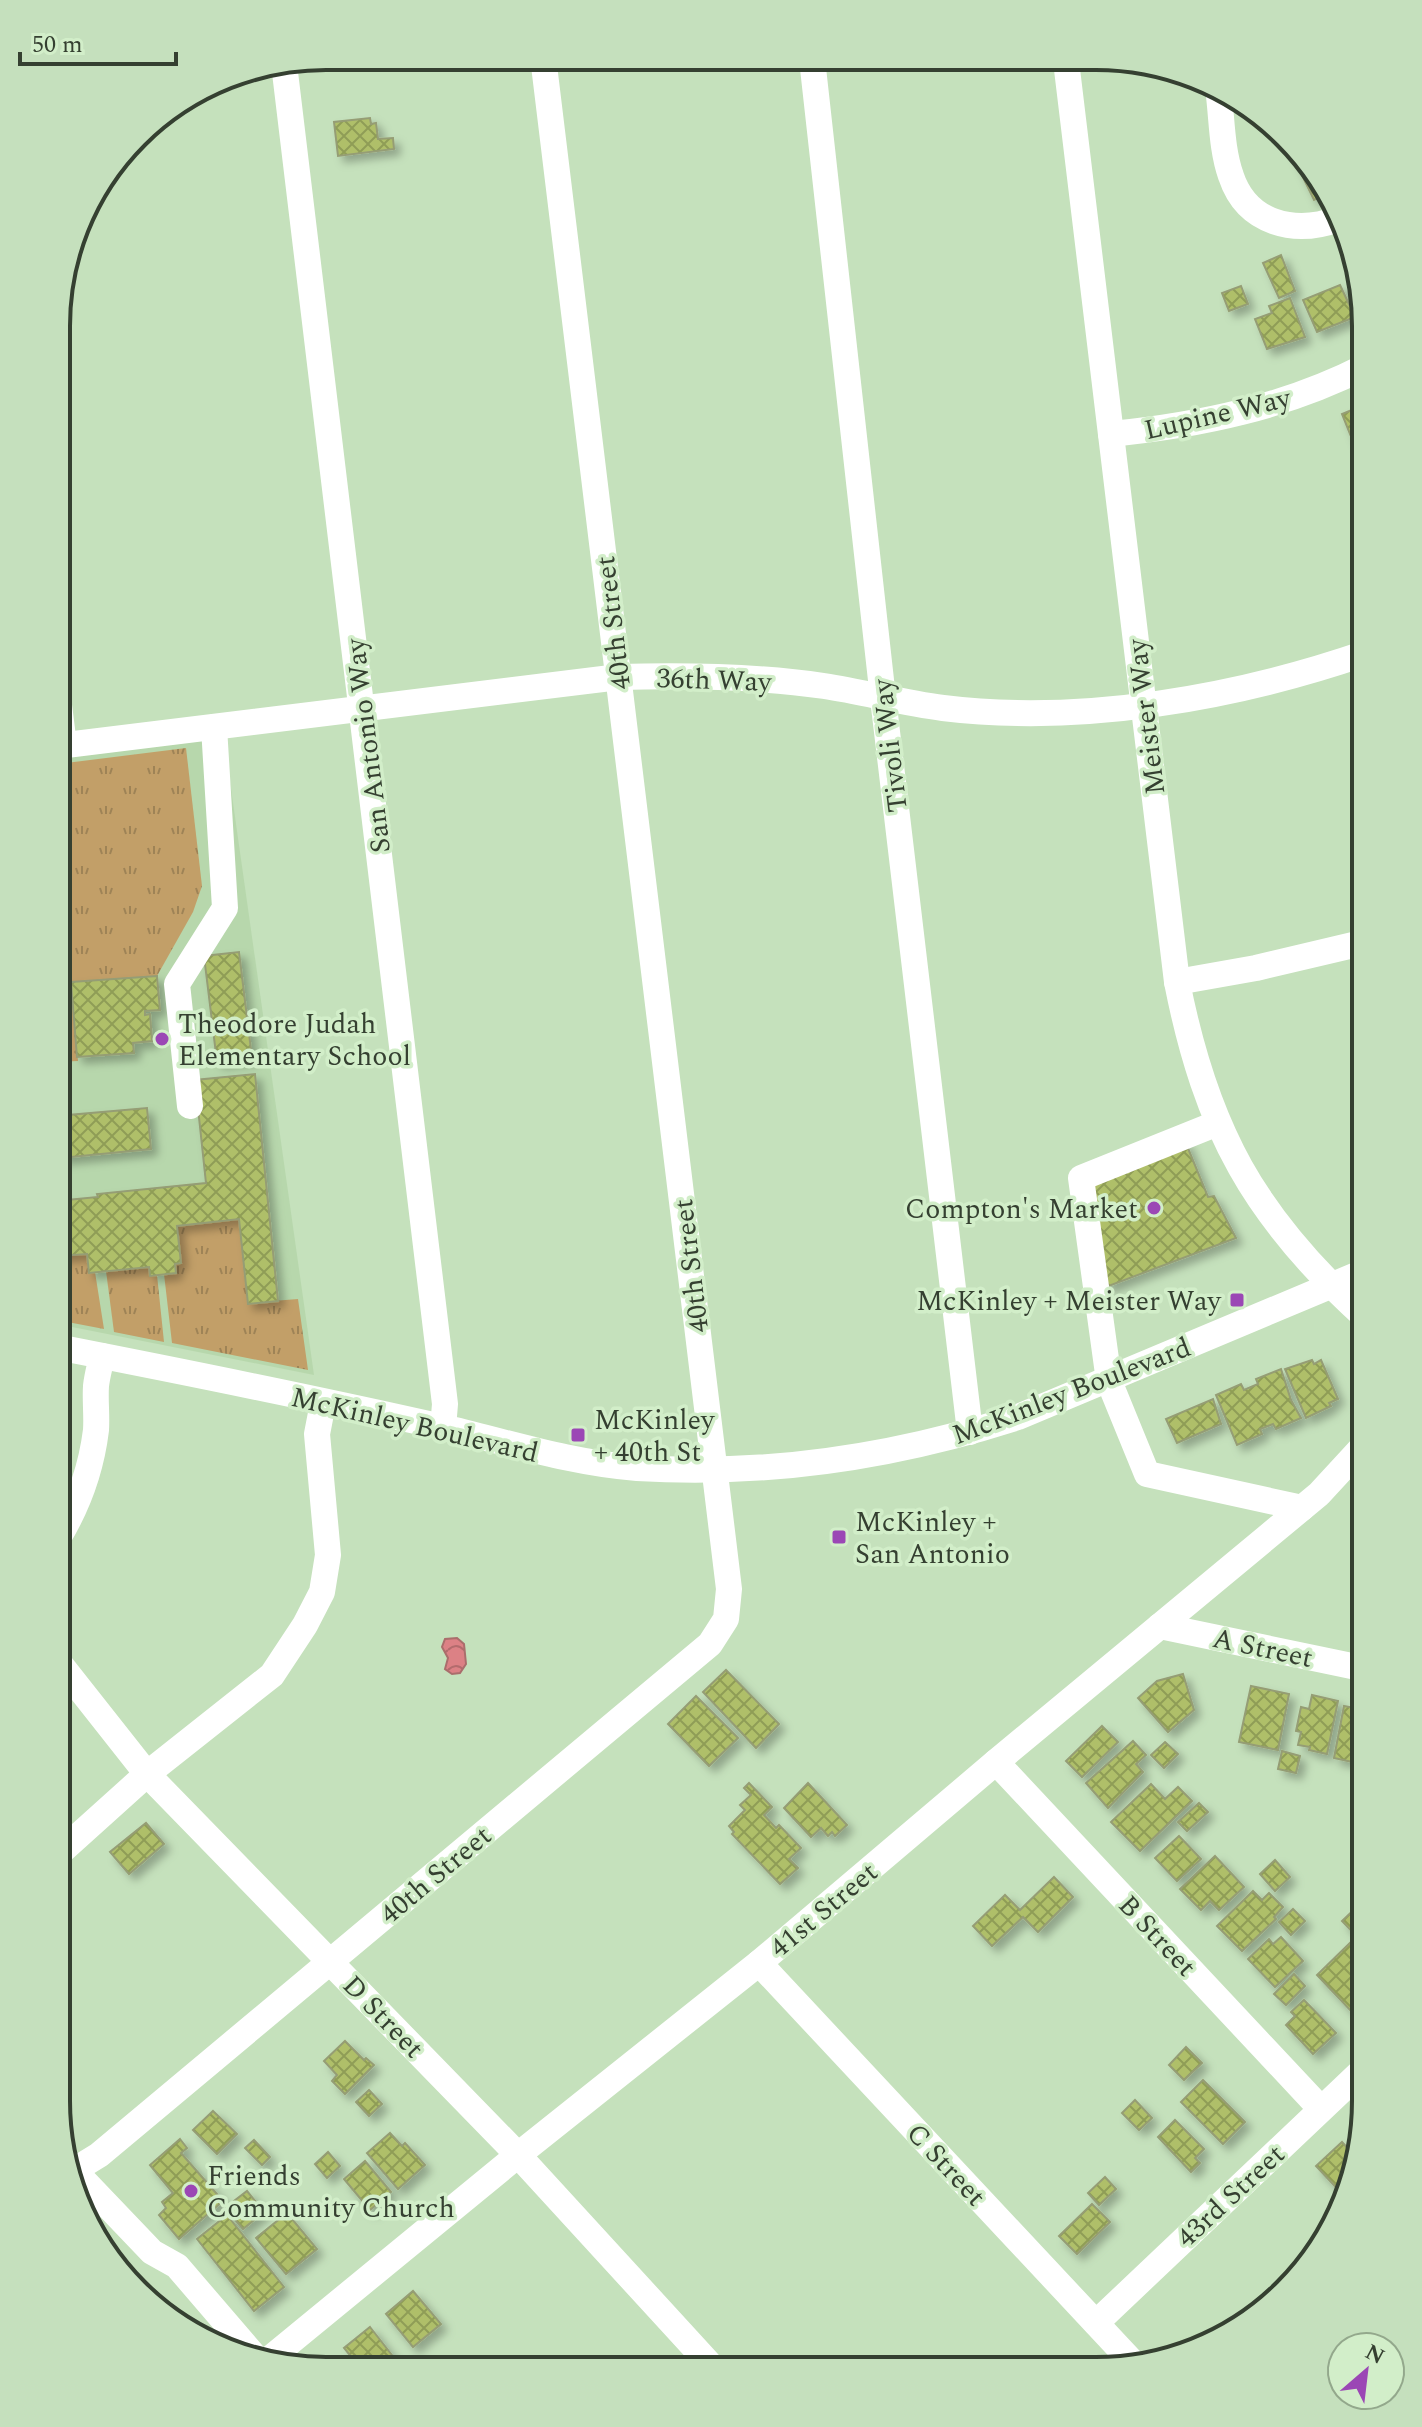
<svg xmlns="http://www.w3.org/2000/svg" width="1422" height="2427" font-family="Spectral,serif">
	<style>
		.built { fill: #b7d7ac }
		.grass { fill: url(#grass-tufts) }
		.park { fill: url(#park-dots) }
		.water { fill: url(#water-waves); stroke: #aa6e6c; stroke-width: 2 }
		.building { fill: url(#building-cross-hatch); stroke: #959d74; stroke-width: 2; filter: url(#shadow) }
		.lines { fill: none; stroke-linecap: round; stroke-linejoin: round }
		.minor { stroke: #fff; stroke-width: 26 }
		.poi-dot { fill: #9b47b5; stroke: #d2eec9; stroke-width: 3 }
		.labels { text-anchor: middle; stroke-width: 7; stroke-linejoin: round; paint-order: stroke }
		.street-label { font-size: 28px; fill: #354031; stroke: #d2eec9 }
		.poi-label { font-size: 28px; fill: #354031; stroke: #d2eec9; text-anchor: start }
		.rim { fill: none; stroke: #354031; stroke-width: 4 }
	</style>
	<defs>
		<pattern id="grass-tufts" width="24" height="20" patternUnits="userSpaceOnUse" patternTransform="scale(2)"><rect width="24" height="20" fill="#c29f68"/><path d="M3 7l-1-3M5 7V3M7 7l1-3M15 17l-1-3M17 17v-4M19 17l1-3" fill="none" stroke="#9e8356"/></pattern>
		<pattern id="park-dots" width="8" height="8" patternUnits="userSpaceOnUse" patternTransform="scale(2)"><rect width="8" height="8" fill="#c29f68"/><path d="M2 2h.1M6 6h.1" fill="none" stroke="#9e8356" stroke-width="1.8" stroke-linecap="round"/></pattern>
		<pattern id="water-waves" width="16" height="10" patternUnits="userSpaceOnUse" patternTransform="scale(2)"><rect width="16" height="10" fill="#dc8185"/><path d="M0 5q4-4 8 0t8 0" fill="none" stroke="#b36b6d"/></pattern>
		<pattern id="building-cross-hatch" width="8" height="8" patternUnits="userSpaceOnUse" patternTransform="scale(2)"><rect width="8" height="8" fill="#afbf69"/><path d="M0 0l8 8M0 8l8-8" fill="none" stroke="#8f9d57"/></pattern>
		<filter id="shadow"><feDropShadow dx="6" dy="6" stdDeviation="4" flood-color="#0004"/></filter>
	</defs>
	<rect width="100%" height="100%" fill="#c5e1bc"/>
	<polygon class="built" points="223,732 314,1375 57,1324 58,753"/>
	<g class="grass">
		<polygon points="186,748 202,886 193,912 157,976 71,982 58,864 58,764"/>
		<polygon points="239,1219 248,1303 298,1299 308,1370 172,1343 164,1274 176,1273 175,1264 181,1263 177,1226"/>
		<polygon points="87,1254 89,1272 95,1272 104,1329 57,1320 57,1302 65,1302 61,1256"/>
		<polygon points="149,1267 157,1275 164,1342 114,1332 106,1271"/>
	</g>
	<polygon class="park" points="58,864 78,1061 57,1062"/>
	<polygon class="water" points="457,1638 464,1644 466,1664 460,1673 452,1674 445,1669 448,1658 442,1647 445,1639"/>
	<g class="building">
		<polygon points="370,118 371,124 376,123 378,139 393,138 394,149 338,156 334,122"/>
		<polygon points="1292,150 1322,196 1314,200 1290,151"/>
		<polygon points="1281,255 1295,291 1279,298 1263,263"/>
		<polygon points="1356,264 1363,308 1360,310 1348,285 1355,281 1348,268"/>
		<polygon points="1340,285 1355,317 1317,332 1303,300"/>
		<polygon points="1241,286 1248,304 1229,311 1222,293"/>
		<polygon points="1290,298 1305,337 1267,349 1255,319 1272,313 1269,306"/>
		<polygon points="1366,404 1366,474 1342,414"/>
		<polygon points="239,952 252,1058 217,1062 204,956"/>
		<polygon points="157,976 160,1010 145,1011 145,1015 150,1014 152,1041 133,1043 134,1053 77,1057 71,982"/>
		<polygon points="255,1074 278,1301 248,1304 239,1219 177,1226 181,1263 175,1264 176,1273 150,1276 149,1267 89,1273 87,1254 57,1256 57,1201 98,1197 97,1194 206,1183 195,1080"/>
		<polygon points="147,1108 151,1149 61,1158 57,1116"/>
		<polygon points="1185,1141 1208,1197 1214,1196 1236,1238 1106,1287 1088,1180"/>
		<polygon points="1312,1360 1314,1364 1321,1360 1338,1399 1329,1403 1331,1406 1306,1418 1285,1369"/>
		<polygon points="1281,1369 1291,1400 1301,1418 1276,1429 1273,1424 1260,1429 1262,1434 1237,1445 1216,1395 1241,1384 1244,1390 1258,1384 1256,1379"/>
		<polygon points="1213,1399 1221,1424 1177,1443 1166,1419"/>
		<polygon points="726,1670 779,1724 756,1748 703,1692"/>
		<polygon points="1183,1674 1194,1710 1168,1732 1138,1698 1157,1681"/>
		<polygon points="1251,1686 1289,1694 1278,1750 1239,1742"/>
		<polygon points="1312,1695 1338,1701 1327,1754 1309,1750 1310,1747 1298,1745 1301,1732 1296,1731 1301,1707 1309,1709"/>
		<polygon points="696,1696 738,1738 709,1766 668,1724"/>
		<polygon points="1344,1706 1366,1710 1366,1765 1334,1758"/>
		<polygon points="1102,1726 1118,1742 1082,1777 1066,1761"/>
		<polygon points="1133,1741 1146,1755 1136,1764 1143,1772 1108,1808 1086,1783"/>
		<polygon points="1165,1742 1178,1754 1164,1768 1151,1755"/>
		<polygon points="1282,1751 1300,1756 1296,1773 1278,1769"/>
		<polygon points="1360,1768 1366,1769 1365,1796 1355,1794"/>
		<polygon points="749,1783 772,1807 764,1815 776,1828 779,1825 801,1848 789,1859 798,1868 780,1884 732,1834 734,1832 729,1826 745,1810 740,1805 751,1795 744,1788"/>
		<polygon points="808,1783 847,1825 835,1836 832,1832 828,1836 821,1828 811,1837 784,1808"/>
		<polygon points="1151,1784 1165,1799 1178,1787 1192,1801 1140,1851 1111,1822"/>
		<polygon points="1199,1803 1208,1812 1187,1831 1178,1822"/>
		<polygon points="146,1823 164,1844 129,1874 110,1852"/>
		<polygon points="1179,1836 1201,1859 1177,1881 1155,1858"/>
		<polygon points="1215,1856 1244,1887 1219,1910 1210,1901 1201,1910 1180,1889"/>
		<polygon points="1275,1860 1290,1877 1275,1891 1260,1874"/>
		<polygon points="1054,1877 1073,1897 1038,1932 1023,1917 992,1946 973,1926 1005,1895 1020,1910"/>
		<polygon points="1253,1891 1262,1900 1269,1893 1283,1907 1274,1917 1276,1919 1242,1951 1217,1926"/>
		<polygon points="1363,1901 1365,1904 1365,1945 1342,1921"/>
		<polygon points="1293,1909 1305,1921 1291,1935 1279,1922"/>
		<polygon points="1281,1937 1303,1961 1275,1987 1248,1959 1269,1939 1273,1944"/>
		<polygon points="1352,1941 1365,1954 1365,2003 1354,2014 1317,1975"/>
		<polygon points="1294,1974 1305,1986 1286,2005 1274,1994"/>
		<polygon points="1304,2000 1336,2033 1313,2054 1286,2025 1295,2016 1291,2012"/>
		<polygon points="345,2041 364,2060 366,2058 374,2065 345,2094 332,2081 337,2075 324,2061"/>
		<polygon points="1186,2047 1202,2063 1184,2080 1169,2065"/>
		<polygon points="1203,2080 1245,2122 1223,2144 1181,2102"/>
		<polygon points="369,2090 382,2104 369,2116 356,2102"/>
		<polygon points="1135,2100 1152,2118 1139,2130 1122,2113"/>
		<polygon points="213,2111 237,2134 217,2154 193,2130"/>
		<polygon points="1175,2120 1204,2149 1195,2158 1200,2163 1191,2172 1158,2137"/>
		<polygon points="390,2133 402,2146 405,2143 425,2165 398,2189 367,2153"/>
		<polygon points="180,2139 187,2148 181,2153 223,2201 179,2239 159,2215 166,2208 162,2202 173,2193 150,2165"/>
		<polygon points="254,2140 270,2157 262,2165 245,2148"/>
		<polygon points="1342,2142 1356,2157 1345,2197 1316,2166"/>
		<polygon points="328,2152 340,2166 327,2178 315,2164"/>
		<polygon points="365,2161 391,2192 370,2210 344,2179"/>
		<polygon points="1105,2177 1116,2189 1099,2205 1088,2193"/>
		<polygon points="247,2191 264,2212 243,2229 225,2208"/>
		<polygon points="1092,2204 1110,2222 1077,2254 1059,2236"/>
		<polygon points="287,2213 317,2249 286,2274 256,2238"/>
		<polygon points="227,2215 284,2287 254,2311 197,2239"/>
		<polygon points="413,2291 441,2324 413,2347 386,2314"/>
		<polygon points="370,2327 395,2359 382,2369 361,2369 344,2348"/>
	</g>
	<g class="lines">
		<g class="minor">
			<polyline points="812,59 883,698 970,1432"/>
			<path d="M1066,61L1177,982C1206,1129 1254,1217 1366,1318"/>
			<polyline points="284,64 445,1404 443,1428"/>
			<path d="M1219,96C1222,122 1222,151 1231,176C1247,224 1295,235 1338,219"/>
			<path d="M1111,434C1200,425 1286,407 1366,366"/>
			<polyline points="58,697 64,745"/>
			<path d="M58,746L619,677C688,675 755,676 824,686C864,692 903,703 943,708C1082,725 1235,698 1366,653"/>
			<polyline points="1177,982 1256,968 1366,942"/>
			<polyline points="190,1106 177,984 225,908 214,727"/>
			<polyline points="1218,1123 1081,1178 1109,1381 1147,1474 1302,1508"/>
			<path d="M57,1347C185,1372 314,1398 442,1427C507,1442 570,1463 637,1468C768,1476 894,1457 1018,1417L1366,1271"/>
			<path d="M57,1540C78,1506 91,1471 96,1430C97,1415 95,1401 96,1386C97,1376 100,1366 102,1356"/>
			<polyline points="1160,1626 1366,1669"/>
			<polyline points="57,1660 147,1774 518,2155 715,2370"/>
			<polyline points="996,1762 1321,2109"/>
			<polyline points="56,1856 147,1774 272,1675 305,1625 322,1592 328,1555 317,1434 323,1403"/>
			<polyline points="759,1963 1135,2365"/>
			<polyline points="66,2162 152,2252 177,2266 256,2358"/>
			<polyline points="68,2174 99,2155 710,1644 726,1619 729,1589 543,57"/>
			<polyline points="1096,2323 1365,2068"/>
			<polyline points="267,2361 518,2155 759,1963 996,1762 1319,1494 1366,1443"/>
		</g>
	</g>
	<g class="poi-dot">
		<circle cx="162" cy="1039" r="8"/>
		<circle cx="1154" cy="1208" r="8"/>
		<rect x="1229" y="1292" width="16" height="16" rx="4"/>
		<rect x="570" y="1427" width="16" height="16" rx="4"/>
		<rect x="831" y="1529" width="16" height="16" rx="4"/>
		<circle cx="191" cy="2191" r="8"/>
	</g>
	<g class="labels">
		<g class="street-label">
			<text transform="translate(1217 413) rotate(-13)" y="10">Lupine Way</text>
			<text transform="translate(612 623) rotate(-97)" y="10">40th Street</text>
			<text transform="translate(714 679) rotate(2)" y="10">36th Way</text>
			<text transform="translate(1145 717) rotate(-97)" y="10">Meister Way</text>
			<text transform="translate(367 746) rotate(-97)" y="10">San Antonio Way</text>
			<text transform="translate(889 746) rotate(-97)" y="10">Tivoli Way</text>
			<text transform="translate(690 1266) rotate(-97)" y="10">40th Street</text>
			<text transform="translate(1071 1390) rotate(-21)" y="10">McKinley Boulevard</text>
			<text transform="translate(415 1424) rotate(13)" y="10">McKinley Boulevard</text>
			<text transform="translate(1263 1647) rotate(12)" y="10">A Street</text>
			<text transform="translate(435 1874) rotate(-40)" y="10">40th Street</text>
			<text transform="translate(823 1909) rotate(-40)" y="10">41st Street</text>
			<text transform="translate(1158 1935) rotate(47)" y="10">B Street</text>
			<text transform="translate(384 2016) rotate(46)" y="10">D Street</text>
			<text transform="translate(947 2164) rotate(47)" y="10">C Street</text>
			<text transform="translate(1230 2195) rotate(-43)" y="10">43rd Street</text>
		</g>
		<g class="poi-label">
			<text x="178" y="1033">Theodore Judah<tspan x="178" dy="32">Elementary School</tspan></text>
			<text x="1138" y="1218" text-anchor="end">Compton's Market</text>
			<text x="1221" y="1310" text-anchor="end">McKinley + Meister Way</text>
			<text x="594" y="1429">McKinley<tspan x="594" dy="32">+ 40th St</tspan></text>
			<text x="855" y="1531">McKinley +<tspan x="855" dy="32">San Antonio</tspan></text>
			<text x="207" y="2185">Friends<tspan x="207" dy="32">Community Church</tspan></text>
		</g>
	</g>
	<path d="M0 0H1422V2427H0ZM326 70H1096A256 256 0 0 1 1352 326V2101A256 256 0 0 1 1096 2357H326A256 256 0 0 1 70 2101V326A256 256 0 0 1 326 70Z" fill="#c5e0bd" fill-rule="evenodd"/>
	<path class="rim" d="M326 70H1096A256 256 0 0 1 1352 326V2101A256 256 0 0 1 1096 2357H326A256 256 0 0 1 70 2101V326A256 256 0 0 1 326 70Z"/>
	<g transform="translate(1366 2371) rotate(28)"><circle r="38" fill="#d2eec9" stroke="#93a88c" stroke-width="2"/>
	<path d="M0-6L14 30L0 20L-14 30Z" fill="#9b47b5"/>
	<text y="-12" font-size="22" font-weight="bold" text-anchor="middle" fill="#354031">N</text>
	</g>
	<path d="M20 52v12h156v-12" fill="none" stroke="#354031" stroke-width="4"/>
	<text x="32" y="52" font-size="24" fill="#354031" stroke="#d2eec9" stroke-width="6" paint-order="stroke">50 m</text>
</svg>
